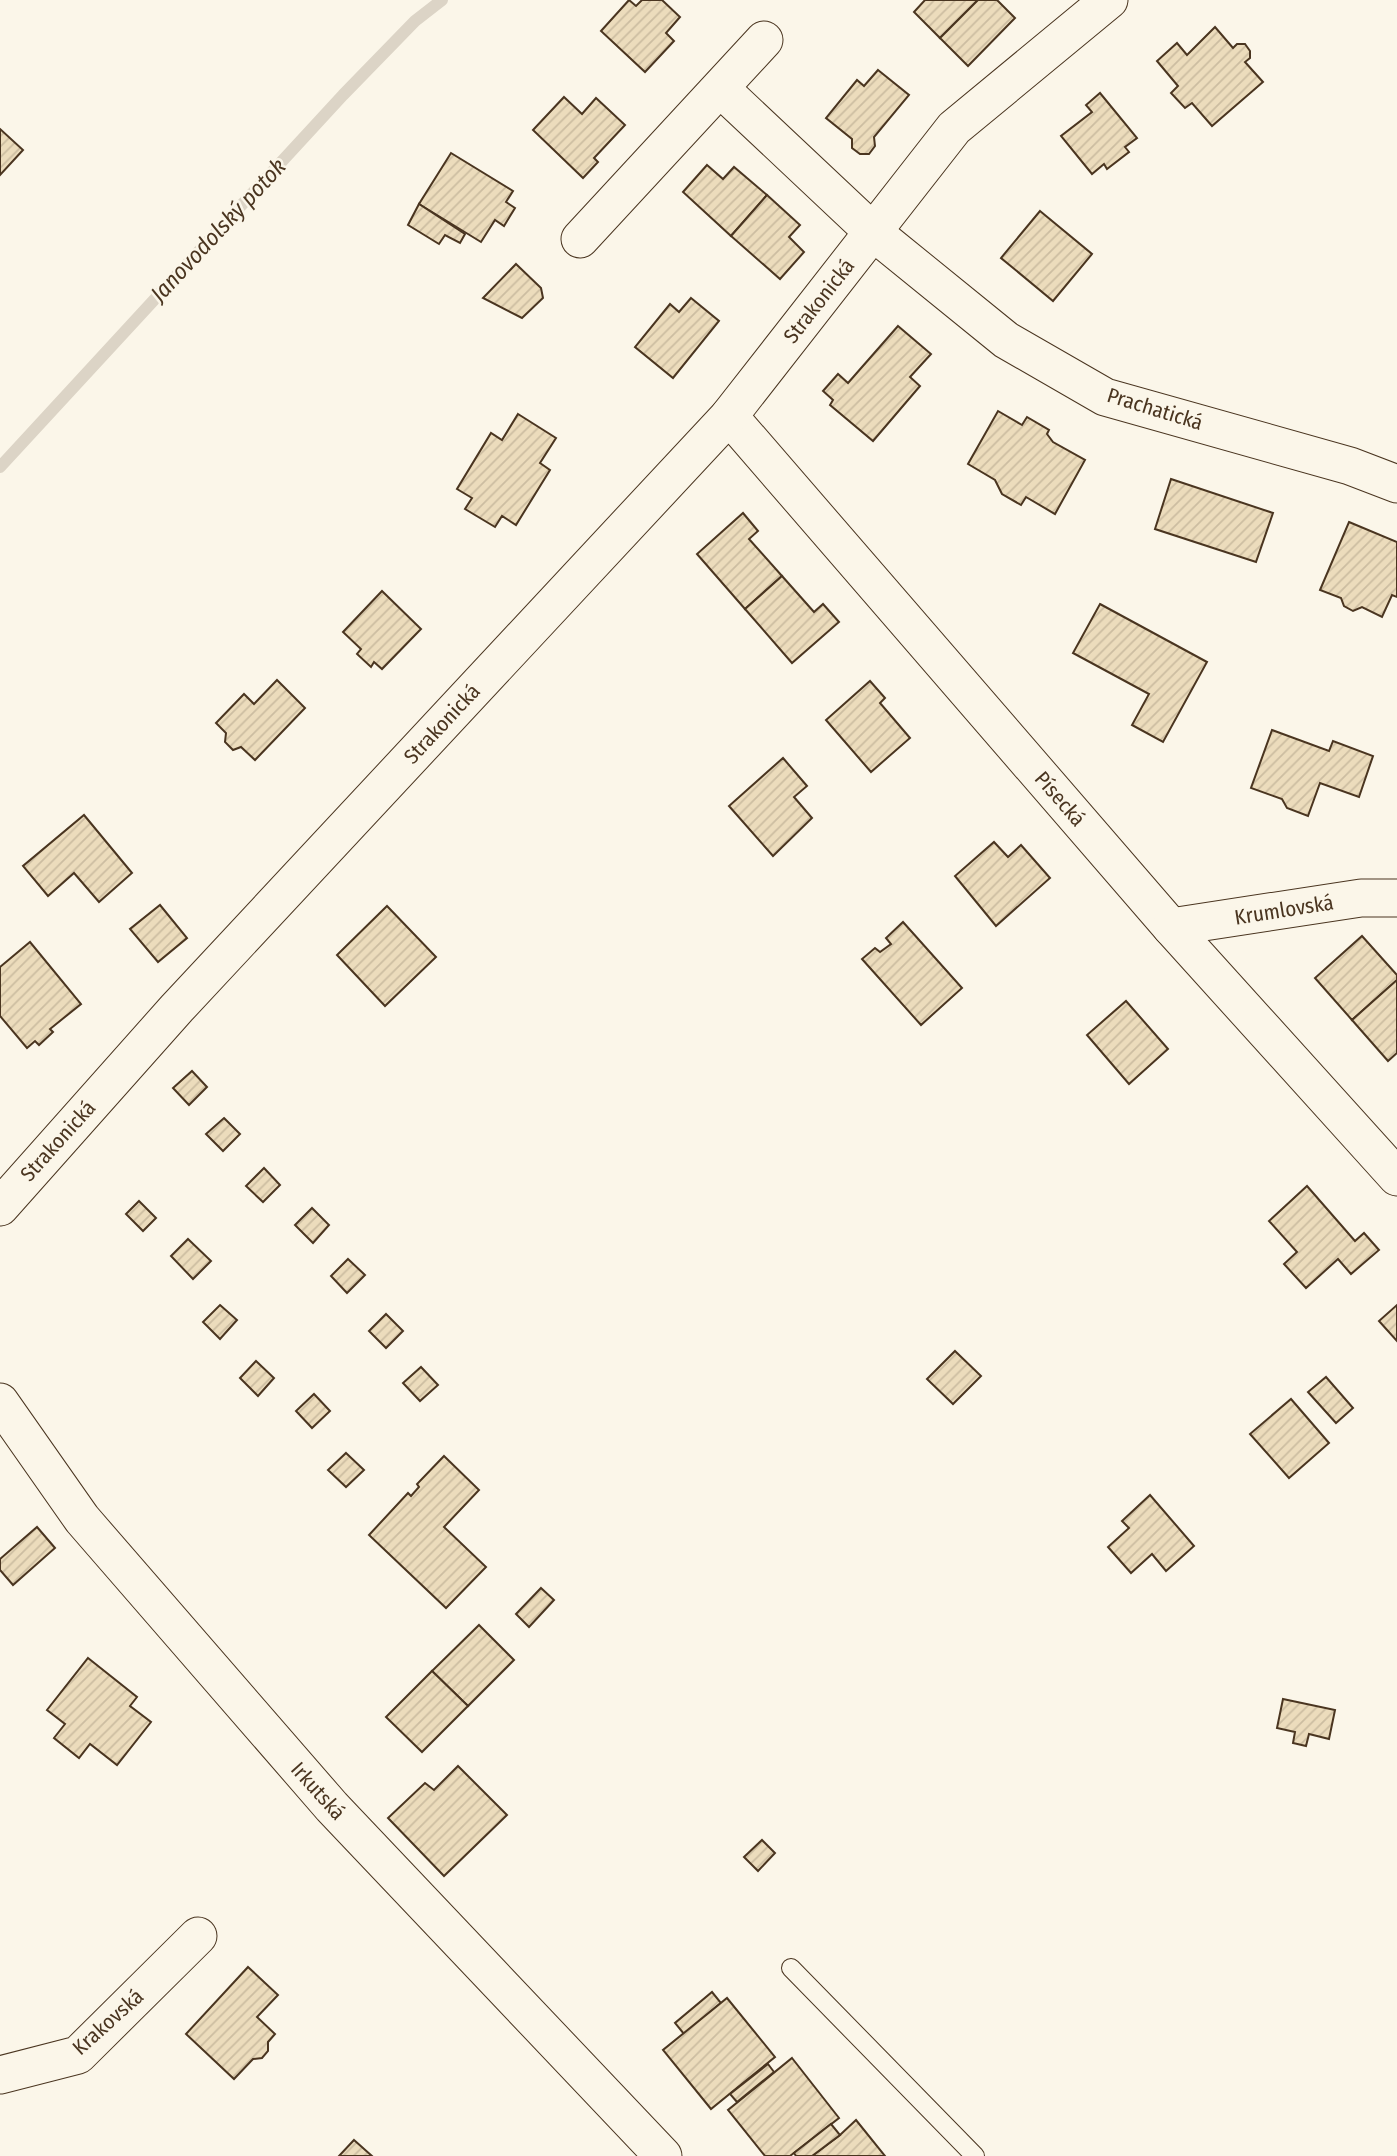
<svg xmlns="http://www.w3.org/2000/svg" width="1397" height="2156" font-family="'Fira Sans Condensed',sans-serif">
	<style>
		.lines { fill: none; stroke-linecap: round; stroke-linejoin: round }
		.stream { stroke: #dcd4c6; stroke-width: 12 }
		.building { fill: url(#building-hatch); stroke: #4a3520; stroke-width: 2 }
		.service-casing { stroke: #4a3520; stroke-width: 20 }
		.minor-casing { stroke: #4a3520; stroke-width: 39 }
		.service { stroke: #fbf6e9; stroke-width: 18 }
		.minor { stroke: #fbf6e9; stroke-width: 37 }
		.labels { text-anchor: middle; stroke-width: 5; stroke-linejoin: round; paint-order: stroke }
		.street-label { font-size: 21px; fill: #4a3520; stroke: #fbf6e9 }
		.water-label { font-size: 23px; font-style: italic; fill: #4a3520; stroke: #fbf6e9 }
	</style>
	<defs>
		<pattern id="building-hatch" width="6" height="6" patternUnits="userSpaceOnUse" patternTransform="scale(1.75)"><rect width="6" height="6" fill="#ecdcbc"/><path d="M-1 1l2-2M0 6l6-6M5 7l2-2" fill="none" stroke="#ccbda1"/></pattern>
	</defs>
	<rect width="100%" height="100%" fill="#fbf6e9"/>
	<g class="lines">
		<polyline class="stream" points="0,467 343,95 415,21 442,0"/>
	</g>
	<g class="building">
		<polygon points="629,0 636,6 642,0 662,0 680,17 666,33 674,41 645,72 601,31"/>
		<polygon points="925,0 978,0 940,38 914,12"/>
		<polygon points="978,0 997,0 1015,18 968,66 940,38"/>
		<polygon points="1215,27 1233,48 1237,44 1245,44 1250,51 1250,58 1245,62 1263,82 1212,126 1192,103 1185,108 1171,93 1178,86 1157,61 1177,43 1187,55"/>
		<polygon points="878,70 909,95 874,137 875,146 869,154 860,154 852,148 852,139 826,118 857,80 864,86"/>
		<polygon points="1100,93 1137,138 1125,147 1129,152 1107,169 1104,164 1092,174 1061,136 1092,112 1086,105"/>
		<polygon points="564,97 582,114 596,98 625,125 594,158 598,162 583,178 533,130"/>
		<polygon points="0,129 23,150 0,175"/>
		<polygon points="451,153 513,191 506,202 515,208 504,226 495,220 481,242 419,204"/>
		<polygon points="707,165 723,179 734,167 767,195 731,236 683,192"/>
		<polygon points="767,195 800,225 789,237 804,252 780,279 731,236"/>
		<polygon points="419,204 465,234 460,243 445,235 439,244 408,225"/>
		<polygon points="1040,211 1092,254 1053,301 1001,258"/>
		<polygon points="516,264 541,288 543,298 522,318 483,298"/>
		<polygon points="691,298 719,321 673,378 635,347 670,304 679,312"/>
		<polygon points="898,326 931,354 910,377 920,386 873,441 830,405 833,400 823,391 838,374 848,383"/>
		<polygon points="998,411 1022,425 1027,417 1049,430 1047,434 1053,442 1085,460 1055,514 1026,497 1021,505 1002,494 995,480 968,464"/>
		<polygon points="518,414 556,438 540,463 550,470 516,525 502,516 495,527 465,509 472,498 457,489 491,433 502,440"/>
		<polygon points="1171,479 1273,513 1256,562 1155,529"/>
		<polygon points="743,513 758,531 749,539 782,576 745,609 697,554"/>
		<polygon points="1349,522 1397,542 1397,597 1392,595 1382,617 1362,607 1353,611 1344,606 1341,598 1320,590"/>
		<polygon points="782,576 814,612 823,604 839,622 792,663 745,609"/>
		<polygon points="382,591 421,629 382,669 374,662 371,667 357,654 361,649 343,632"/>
		<polygon points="1100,604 1207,662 1163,742 1132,725 1149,694 1073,653"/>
		<polygon points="277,680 305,708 255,760 241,747 233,750 225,742 226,733 216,723 244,694 254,704"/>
		<polygon points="870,681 885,698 880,703 910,738 871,772 826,720"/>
		<polygon points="1272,730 1329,751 1333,741 1373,756 1359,797 1320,783 1308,816 1287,808 1282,799 1251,788"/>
		<polygon points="783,758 807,786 794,797 812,818 773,856 729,806"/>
		<polygon points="84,815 132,873 99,902 74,873 48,896 23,866"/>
		<polygon points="994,842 1008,857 1021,845 1050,878 996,926 955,876"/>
		<polygon points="160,905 187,938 158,962 130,929"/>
		<polygon points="387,906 436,957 385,1006 337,955"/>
		<polygon points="903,922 962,988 921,1025 862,959 875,948 880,952 891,944 886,938"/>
		<polygon points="1362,936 1397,975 1397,980 1352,1020 1315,978"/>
		<polygon points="30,942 81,1004 50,1029 53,1032 39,1045 35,1041 27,1048 0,1016 0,967"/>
		<polygon points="1397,980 1397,1053 1388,1061 1352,1020"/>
		<polygon points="1126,1001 1168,1049 1129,1084 1087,1035"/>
		<polygon points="192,1071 207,1087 189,1105 173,1088"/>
		<polygon points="224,1118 240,1134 223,1151 206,1134"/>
		<polygon points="264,1168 280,1185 263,1202 246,1186"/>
		<polygon points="1307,1186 1355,1241 1364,1233 1379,1250 1351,1274 1338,1259 1306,1288 1284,1264 1297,1252 1269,1221"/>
		<polygon points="139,1201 156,1218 143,1231 126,1214"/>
		<polygon points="312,1208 329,1225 313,1243 295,1225"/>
		<polygon points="188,1239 211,1261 193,1279 171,1256"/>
		<polygon points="348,1259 365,1275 347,1293 331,1276"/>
		<polygon points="220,1305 237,1320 220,1339 203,1322"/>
		<polygon points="1397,1305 1397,1341 1379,1321"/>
		<polygon points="386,1314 403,1331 386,1348 369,1331"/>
		<polygon points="955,1351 981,1376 953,1404 927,1379"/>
		<polygon points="256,1361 274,1378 258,1396 240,1378"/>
		<polygon points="421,1367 438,1385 420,1401 403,1383"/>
		<polygon points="1326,1377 1353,1408 1336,1423 1308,1392"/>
		<polygon points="314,1394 330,1411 312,1428 296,1411"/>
		<polygon points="1291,1399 1329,1443 1289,1478 1250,1434"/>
		<polygon points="346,1453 364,1470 346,1487 328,1470"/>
		<polygon points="444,1456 479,1490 444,1527 486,1567 446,1608 369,1535 408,1493 411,1496 419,1487 417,1484"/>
		<polygon points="1150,1495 1194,1546 1166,1571 1152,1554 1131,1573 1108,1547 1129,1528 1122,1521"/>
		<polygon points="37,1527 55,1548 13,1585 0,1570 0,1559"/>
		<polygon points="541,1588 554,1600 529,1627 516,1614"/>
		<polygon points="479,1625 514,1660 468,1706 432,1671"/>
		<polygon points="88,1658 137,1697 130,1706 151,1722 117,1765 90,1744 79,1758 54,1738 65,1724 47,1710"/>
		<polygon points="432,1671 468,1706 422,1752 386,1717"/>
		<polygon points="1283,1699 1335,1710 1329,1739 1309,1734 1306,1746 1293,1743 1295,1732 1277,1728"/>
		<polygon points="458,1766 507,1815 444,1876 388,1818 425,1783 434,1790"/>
		<polygon points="762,1840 775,1853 758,1871 744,1857"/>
		<polygon points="248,1967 278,1995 257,2017 275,2034 268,2042 268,2051 262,2058 253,2059 234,2079 186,2034"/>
		<polygon points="712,1992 721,2003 684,2034 675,2023"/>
		<polygon points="727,1998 775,2057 711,2109 663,2050"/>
		<polygon points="792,2058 839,2118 790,2156 765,2156 728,2110"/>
		<polygon points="768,2064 774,2072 737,2102 730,2094"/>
		<polygon points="856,2120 885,2156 812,2156 840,2135"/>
		<polygon points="831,2124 840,2135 812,2156 796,2156 794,2153"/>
		<polygon points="354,2140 372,2156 339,2156"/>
	</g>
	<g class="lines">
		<g class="service-casing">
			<polyline id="service" points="791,1968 975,2156"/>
		</g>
		<g class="minor-casing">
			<g id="minor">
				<polyline points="721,89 873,232 1006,340 1105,397 1350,466 1397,484"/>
				<polyline points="580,239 764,40"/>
				<polyline points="729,416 1171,927 1397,1177"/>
				<polyline points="1171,927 1361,898 1397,898"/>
				<polyline points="0,1207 177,1008 729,416 954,128 1109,0"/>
				<polyline points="0,1402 82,1519 332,1807 663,2156"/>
				<polyline points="0,2075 78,2055 198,1936"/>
			</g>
		</g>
		<use href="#service" class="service"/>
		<use href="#minor" class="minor"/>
	</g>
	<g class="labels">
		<g class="street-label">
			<text transform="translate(819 301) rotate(-52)" y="7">Strakonická</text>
			<text transform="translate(1155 409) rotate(17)" y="7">Prachatická</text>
			<text transform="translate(442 724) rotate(-47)" y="7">Strakonická</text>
			<text transform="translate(1060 799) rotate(49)" y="7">Písecká</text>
			<text transform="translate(1284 910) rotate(-9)" y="7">Krumlovská</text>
			<text transform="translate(58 1141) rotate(-48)" y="7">Strakonická</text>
			<text transform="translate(318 1791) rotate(48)" y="7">Irkutská</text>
			<text transform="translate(108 2022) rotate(-42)" y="7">Krakovská</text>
		</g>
		<g class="water-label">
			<text transform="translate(218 230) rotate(-47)" y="8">Janovodolský potok</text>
		</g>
	</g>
</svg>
